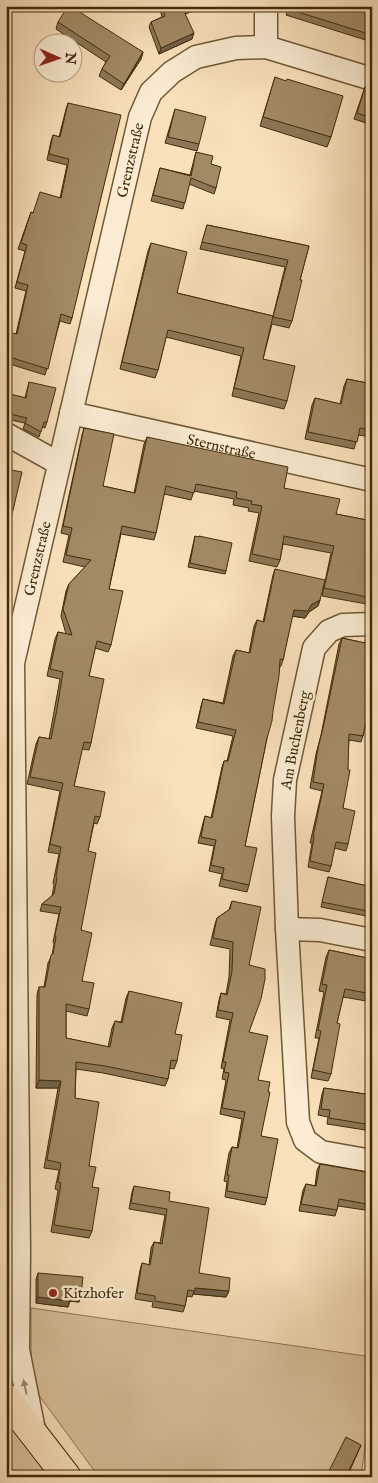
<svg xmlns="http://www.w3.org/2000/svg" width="378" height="1483" font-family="'IM FELL English',serif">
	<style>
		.green { fill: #dac29d; stroke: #8f7652 }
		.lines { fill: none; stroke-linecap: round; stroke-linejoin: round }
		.minor-casing { stroke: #715835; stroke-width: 25 }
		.major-casing { stroke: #442b08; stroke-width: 30 }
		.minor { stroke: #fbecd3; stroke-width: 22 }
		.major { stroke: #f9e1bb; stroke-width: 28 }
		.wall { fill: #8b7757; stroke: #442b08 }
		.shaded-wall { fill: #716147; stroke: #442b08 }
		.building { fill: #a28a65; stroke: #442b08 }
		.oneway { fill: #a08c6e }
		.poi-dot { fill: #8f2418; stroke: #fbecd3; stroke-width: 2 }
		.labels { text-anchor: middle; stroke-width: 5; stroke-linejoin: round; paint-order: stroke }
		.street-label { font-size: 15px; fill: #442b08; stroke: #fbecd3 }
		.poi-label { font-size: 15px; fill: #442b08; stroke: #fbecd3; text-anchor: start }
	</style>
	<rect width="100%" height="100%" fill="#f9e1bb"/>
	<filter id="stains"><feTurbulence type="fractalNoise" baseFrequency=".004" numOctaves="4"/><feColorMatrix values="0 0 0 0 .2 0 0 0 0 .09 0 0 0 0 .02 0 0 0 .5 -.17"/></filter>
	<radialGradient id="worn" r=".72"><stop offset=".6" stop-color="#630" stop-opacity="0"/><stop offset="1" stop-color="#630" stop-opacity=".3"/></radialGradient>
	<g class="green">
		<polygon points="31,1308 372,1357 372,1396 361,1477 99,1477 35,1390 31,1352"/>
		<polygon points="6,1417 27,1439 45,1474 40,1477 6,1477"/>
	</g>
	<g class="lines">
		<g class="minor-casing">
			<g id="minor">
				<polyline points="266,47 266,6"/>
				<path id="s1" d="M71,413L372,480"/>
				<polyline points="6,434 58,463"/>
				<polyline points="372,624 343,625 329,631 314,648 285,780 283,816 287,929 298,1122 305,1140 321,1152 372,1161"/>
				<polyline points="287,929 320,930 372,940"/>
				<path id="s2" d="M35,1435L18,1350L19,1252L13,663L140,117L151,92L172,72L196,57L236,48L266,47L372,79"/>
			</g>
		</g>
		<g class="major-casing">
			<polyline id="major" points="6,1398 67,1477"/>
		</g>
		<use href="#minor" class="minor"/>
		<use href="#major" class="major"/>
	</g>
	<g class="wall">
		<polygon points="159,6 209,6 185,14 192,39 159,54 149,27 151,22 162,17"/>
		<polygon points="289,6 372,6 372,42 286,15"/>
		<polygon points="58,22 143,52 141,59 121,90 99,76 102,69 106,62 56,29"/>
		<polygon points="275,77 331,137 327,147 260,126"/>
		<polygon points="365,87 372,89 372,125 354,119"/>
		<polygon points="68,103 72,318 70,324 60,321 45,375 6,363 6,335 16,334 26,291 15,288 25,251 18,249 31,212 33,213 60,198 67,165 47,160 51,141 53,135 59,137 66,109"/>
		<polygon points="175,109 199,144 197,151 165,143"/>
		<polygon points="196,152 211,164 216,188 214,194 189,184 183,209 151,201 160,168 190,175"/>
		<polygon points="207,225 309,246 300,280 292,321 289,328 272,324 263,359 287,401 284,409 232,396 241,356 166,337 158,370 155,378 120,369 148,251 151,243 177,293 273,316 285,267 200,249"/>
		<polygon points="347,379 372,384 372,437 358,435 354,449 305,439 312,405 315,398 340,404 344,386"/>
		<polygon points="29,382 47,422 45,428 42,427 39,437 23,429 25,423 6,419 6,393 25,398"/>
		<polygon points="84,428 103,486 134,493 144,444 147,437 284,488 336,514 372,521 372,605 322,596 331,553 283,544 280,560 277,567 249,561 259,513 248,511 249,508 233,505 234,499 194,491 191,500 164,494 156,533 154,540 121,534 109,589 111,645 108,652 95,648 89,676 91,743 89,750 82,749 74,786 100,817 97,824 94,823 88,851 81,930 82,981 89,1009 87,1016 66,1011 66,1038 108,1047 112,1028 115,1021 121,1022 126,998 129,991 175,1034 177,1061 174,1069 170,1068 168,1079 165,1086 103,1073 76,1069 75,1098 89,1166 92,1187 92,1231 89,1238 51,1232 58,1190 55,1189 59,1170 44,1168 58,1088 36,1088 37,994 39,987 44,987 48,963 52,955 54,944 53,942 59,914 40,911 42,904 52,896 54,885 53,883 59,854 48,852 60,791 27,784 36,744 39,737 49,739 60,679 47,676 55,639 58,632 66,634 61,616 66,591 69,584 85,567 63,562 69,535 61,533 82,435"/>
		<polygon points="195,536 226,571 225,574 188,567"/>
		<polygon points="275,569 320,600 318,606 309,612 305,618 292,616 283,660 281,666 280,666 267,738 245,846 249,885 247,892 219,886 222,874 209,871 214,846 198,843 203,823 205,816 211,818 222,767 224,761 227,761 233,736 196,728 201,706 203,699 223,703 233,656 236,650 249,653 254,626 257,620 263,622 273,575"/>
		<polygon points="342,638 365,643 372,640 372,700 371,699 363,736 361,742 349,740 343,808 348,844 346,851 334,848 331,866 329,872 308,867 312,843 310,843 322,791 310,788 316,754 321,735 339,644"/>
		<polygon points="328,877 372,887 372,914 371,917 321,907"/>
		<polygon points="232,901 249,965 249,1032 258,1080 261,1136 267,1198 265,1205 225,1197 227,1182 224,1181 229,1153 232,1147 237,1148 242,1119 220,1114 226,1080 222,1079 224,1069 221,1068 230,1020 216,1017 219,1000 221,993 226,994 229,977 230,949 210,945 215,924 217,918 229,910"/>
		<polygon points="329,950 372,959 372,1002 343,997 337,1023 331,1074 328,1081 311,1078 319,1038 315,1038 324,992 319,991 326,957"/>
		<polygon points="324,1088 372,1095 372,1131 327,1124 328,1117 318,1115 322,1094"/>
		<polygon points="320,1164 372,1173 372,1211 338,1206 335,1216 299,1211 303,1190 306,1184 315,1186 317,1170"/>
		<polygon points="134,1186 169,1201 199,1273 229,1291 226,1297 193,1294 192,1297 187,1296 185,1306 183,1312 152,1307 153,1302 135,1299 140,1270 142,1263 149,1265 151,1248 154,1242 160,1243 165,1215 129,1209 132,1192"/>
		<polygon points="38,1273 81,1295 79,1302 70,1301 68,1307 36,1303 36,1279"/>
	</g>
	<g class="shaded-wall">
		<polygon points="193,6 209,6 181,15 183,9"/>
		<polygon points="194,33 192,39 159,54 161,48"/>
		<polygon points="143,52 141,59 121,90 124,84"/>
		<polygon points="320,600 318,606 309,612 305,618 291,616 294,610 311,605"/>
		<polygon points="39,1080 61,1081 58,1088 36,1088"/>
		<polygon points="195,1288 229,1291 226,1297 193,1294"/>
		<polygon points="71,1294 81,1295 79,1302 69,1301"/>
		<polygon points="38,1297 70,1301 68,1307 36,1303"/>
		<polygon points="361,1445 347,1477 346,1477"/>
	</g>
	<g class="building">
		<polygon points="68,6 70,6 143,52 124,84 102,69 110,56 58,22"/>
		<polygon points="162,6 193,6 183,9 194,33 161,48 151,22 165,16"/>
		<polygon points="289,6 372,6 372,35 288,9"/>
		<polygon points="275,77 286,81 287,79 343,96 331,137 263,117"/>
		<polygon points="365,87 372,89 372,118 357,113"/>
		<polygon points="68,103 121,115 72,318 61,314 48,369 6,356 6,336 7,332 17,334 28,285 17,282 27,245 21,243 31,212 33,213 40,192 61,198 69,159 49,154 53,135 60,137"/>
		<polygon points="175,109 206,117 199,144 168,137"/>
		<polygon points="196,152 213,156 211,164 221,167 216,188 191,178 185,203 153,195 160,168 191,176"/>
		<polygon points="207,225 309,246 300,280 302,280 292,321 273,317 288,260 202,242"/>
		<polygon points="151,243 187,252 177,293 273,316 263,359 295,366 287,401 234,388 244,348 168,330 158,370 122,362"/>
		<polygon points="347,379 372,384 372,430 360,428 357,442 308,432 315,398 341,404"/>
		<polygon points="29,382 56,388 47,422 44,422 41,432 25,423 27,418 6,413 6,393 26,398"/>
		<polygon points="84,428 114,434 103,486 135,493 147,437 288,467 284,488 340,499 336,514 372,521 372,598 324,588 334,546 284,536 280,560 252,554 262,506 251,504 252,501 236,498 237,492 196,484 194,493 166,486 156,533 122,526 109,589 123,591 111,645 97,641 89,676 104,679 91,743 84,742 74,786 105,792 100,817 95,816 88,851 96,853 81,930 92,933 82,981 94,983 89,1009 66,1004 66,1038 110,1047 115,1021 122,1023 129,991 182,1003 175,1034 182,1035 177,1061 171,1060 168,1079 105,1066 76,1062 75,1098 99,1102 89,1166 96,1167 92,1187 99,1188 92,1231 54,1225 61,1183 58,1182 61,1163 47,1160 61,1081 39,1080 39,987 45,987 51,955 53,954 56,937 55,935 61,907 42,904 54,894 57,878 56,876 61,847 50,844 63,783 30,777 39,737 51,739 57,709 63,672 50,669 58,632 72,635 63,609 69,584 91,560 66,555 72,528 63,526"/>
		<polygon points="6,469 22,472 6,540"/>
		<polygon points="195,536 199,537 199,536 232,543 226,571 190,563"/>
		<polygon points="275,569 325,580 320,600 311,605 308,611 294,610 283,660 280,659 279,676 273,711 272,721 267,738 245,846 257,848 249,885 222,879 224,868 211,865 216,840 201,837 205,816 212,818 224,761 228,761 236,730 198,722 203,699 224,704 236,650 250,653 257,620 264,622"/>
		<polygon points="342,638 365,643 367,638 372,640 372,695 363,736 349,734 348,770 350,770 343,808 355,811 348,844 336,842 331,866 310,861 314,837 313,837 324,784 313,782 318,748 323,728"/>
		<polygon points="328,877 372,887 372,912 322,902"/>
		<polygon points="232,901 261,907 249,965 265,969 265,979 261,999 249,1032 268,1036 258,1080 270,1082 268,1092 270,1092 261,1136 278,1139 267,1198 227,1191 229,1175 227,1175 232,1147 238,1148 245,1112 222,1108 229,1073 224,1072 226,1062 223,1062 233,1013 218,1010 221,993 227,995 232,971 233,942 213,938 217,918 230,909"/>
		<polygon points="329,950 372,959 372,994 345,989 337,1023 340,1024 331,1074 313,1070 321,1031 318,1030 327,985 322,984"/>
		<polygon points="324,1088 372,1095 372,1125 329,1118 330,1110 321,1109"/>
		<polygon points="320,1164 372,1173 372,1205 339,1199 337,1210 301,1204 306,1184 316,1186"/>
		<polygon points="134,1186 170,1192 169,1201 209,1208 199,1273 230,1278 229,1291 195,1288 195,1291 188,1290 185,1306 155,1301 155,1296 137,1293 142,1263 150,1265 154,1242 162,1244 167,1209 131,1203"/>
		<polygon points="38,1273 83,1277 81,1295 71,1294 70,1301 38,1297"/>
		<polygon points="346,1437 361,1445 346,1477 326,1477"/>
	</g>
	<defs><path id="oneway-solid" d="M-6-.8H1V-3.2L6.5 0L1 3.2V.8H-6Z" transform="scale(1.25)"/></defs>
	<use class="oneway" href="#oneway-solid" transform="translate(25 1387) rotate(-102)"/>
	<circle class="poi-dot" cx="53" cy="1293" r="5"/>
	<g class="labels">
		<g class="street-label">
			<text dy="5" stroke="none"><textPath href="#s2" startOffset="1290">Grenzstraße</textPath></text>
			<text dy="5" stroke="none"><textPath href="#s1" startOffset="154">Sternstraße</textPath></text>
			<text dy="5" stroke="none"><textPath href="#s2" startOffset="881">Grenzstraße</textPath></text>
			<text transform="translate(295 740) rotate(-79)" y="5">Am Buchenberg</text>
		</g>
		<g class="poi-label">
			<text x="63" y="1298">Kitzhofer</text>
		</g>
	</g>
	<rect width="378" height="1483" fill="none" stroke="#f9e1bb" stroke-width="25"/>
	<rect x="8" y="8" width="363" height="1468" fill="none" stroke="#442b08" stroke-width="2.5"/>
	<rect x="12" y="12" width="353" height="1458" fill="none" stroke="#442b08"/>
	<g transform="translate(58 58) rotate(92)"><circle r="24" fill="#fbecd3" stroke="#b29f82"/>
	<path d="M0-4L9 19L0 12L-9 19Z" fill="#8f2418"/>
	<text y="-8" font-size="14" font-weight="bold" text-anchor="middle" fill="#442b08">N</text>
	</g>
	<rect width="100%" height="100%" filter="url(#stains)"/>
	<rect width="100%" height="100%" fill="url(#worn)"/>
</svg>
